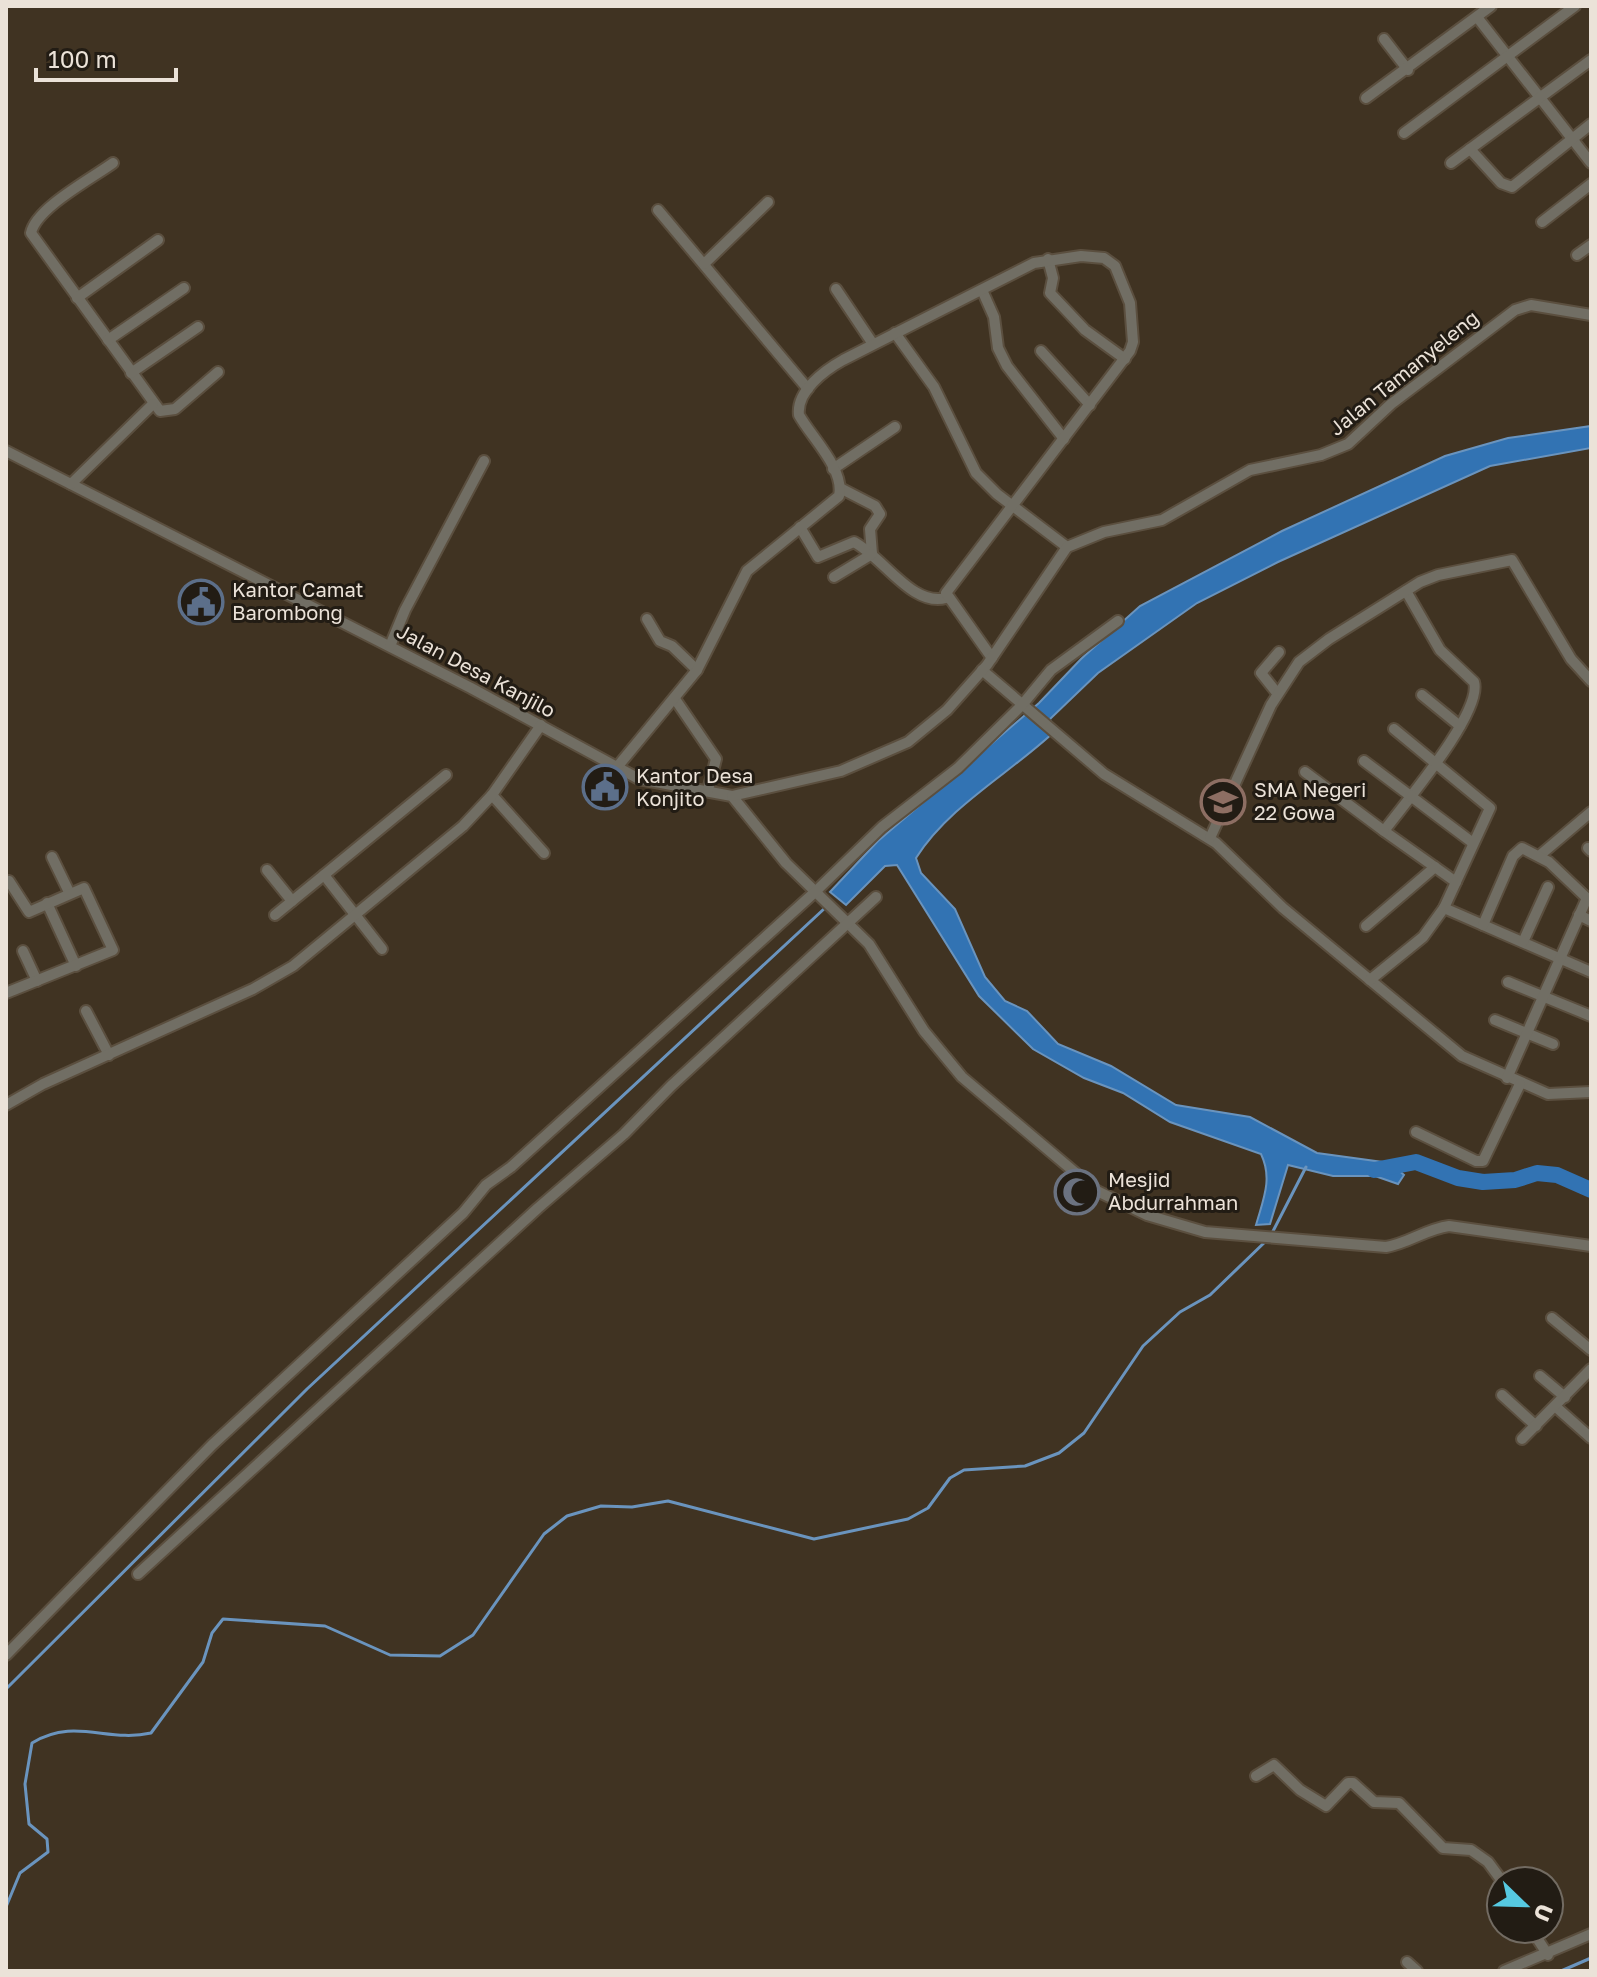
<svg xmlns="http://www.w3.org/2000/svg" width="1597" height="1977" font-family="'Golos Text',sans-serif">
	<style>
		.water { fill: #3273b3; stroke: #6a94be; stroke-width: 2 }
		.lines { fill: none; stroke-linecap: round; stroke-linejoin: round }
		.stream { stroke: #6a94be; stroke-width: 3 }
		.river { stroke: #3273b3; stroke-width: 16 }
		.minor-casing { stroke: #5b4f3f; stroke-width: 14 }
		.minor { stroke: #716e64; stroke-width: 10 }
		.labels { text-anchor: middle; stroke-width: 6; stroke-linejoin: round; paint-order: stroke }
		.street-label { font-size: 20px; fill: #ebe2d8; stroke: #221c14 }
		.poi-label { font-size: 20px; fill: #ebe2d8; stroke: #221c14; text-anchor: start }
	</style>
	<rect width="100%" height="100%" fill="#403322"/>
	<path class="water" d="M1591,426V448L1490,466L1278,562L1197,603L1098,673L1050,719L1054,732C1009,774 949,806 916,858L921,873L955,909L985,977L1005,1001L1027,1011L1058,1044L1111,1066L1176,1105L1250,1117L1317,1153L1390,1163L1404,1175L1398,1184L1375,1176H1333L1288,1165L1270,1224L1256,1225C1263,1200 1273,1179 1261,1154L1170,1122L1123,1093L1084,1078L1033,1049L979,996L897,865L885,866L846,905L830,892L878,841L1039,703L1081,659L1140,606L1282,531L1445,456L1508,438Z"/>
	<g class="lines">
		<g class="stream">
			<polyline points="1271,1235 1306,1167"/>
			<polyline points="6,1689 307,1389 825,908"/>
			<path d="M6,1907L20,1873L48,1852L47,1839L29,1824L25,1784L32,1743C75,1717 107,1743 151,1733L203,1662L212,1633L223,1619L325,1626L390,1655L440,1656L473,1635L544,1534L567,1516L601,1506L632,1507L668,1501L814,1539L908,1519L928,1508L950,1478L964,1470L1025,1466L1059,1453L1084,1433L1143,1346L1180,1312L1210,1295L1266,1241"/>
			<polyline points="1561,1971 1591,1958"/>
		</g>
		<polyline class="river" points="1374,1170 1416,1162 1458,1178 1483,1182 1515,1180 1537,1173 1557,1175 1591,1190"/>
		<g class="minor-casing">
			<g id="minor">
				<polyline points="1477,17 1591,163"/>
				<polyline points="1384,39 1408,70"/>
				<polyline points="1366,98 1491,6"/>
				<polyline points="1404,133 1575,6"/>
				<polyline points="1470,149 1501,183 1512,187 1591,124"/>
				<path d="M113,163C91,179 36,208 31,233L160,411L175,409L218,372"/>
				<polyline points="1451,163 1591,60"/>
				<polyline points="658,210 808,389"/>
				<polyline points="1542,222 1591,184"/>
				<polyline points="1577,255 1591,245"/>
				<polyline points="1048,259 1053,278 1050,293 1085,330 1125,359"/>
				<polyline points="704,264 768,202"/>
				<polyline points="836,289 873,344"/>
				<polyline points="982,290 994,317 998,348 1007,366 1064,439"/>
				<polyline points="77,298 158,240"/>
				<polyline points="895,333 934,387 976,473 997,494 1067,547"/>
				<polyline points="108,340 184,288"/>
				<polyline points="1041,351 1090,405"/>
				<polyline points="131,373 198,327"/>
				<path d="M6,451L471,688L639,779L732,796L786,863L869,944L924,1031L962,1077L1097,1191L1147,1215L1205,1232L1386,1247C1409,1243 1426,1229 1449,1226L1591,1246"/>
				<polyline points="833,469 895,427"/>
				<polyline points="71,484 153,404"/>
				<polyline points="840,488 875,506 880,514 870,529 872,554"/>
				<path d="M800,527L818,557L854,542C884,558 912,607 946,598"/>
				<polyline points="834,577 872,554"/>
				<path d="M1406,591L1440,650L1474,682C1483,712 1404,804 1384,831L1456,882"/>
				<polyline points="647,619 660,641 672,646 697,670"/>
				<polyline points="390,646 405,610 484,461"/>
				<polyline points="982,670 1104,774 1216,843 1283,908 1462,1056 1548,1094 1591,1092"/>
				<polyline points="1277,693 1261,673 1279,652"/>
				<polyline points="1422,695 1460,726"/>
				<polyline points="675,699 716,759 708,790"/>
				<polyline points="1364,761 1473,843"/>
				<path d="M618,766L697,670L747,571L839,496C845,469 811,437 799,415C796,391 825,370 843,360L1034,263L1081,256L1104,258L1115,266L1130,303L1133,342L1130,351L946,593L992,658"/>
				<polyline points="1305,772 1384,831"/>
				<polyline points="492,795 544,853"/>
				<polyline points="732,796 841,771 908,742 947,710 987,665 1067,547 1104,532 1162,520 1250,470 1321,455 1348,444 1391,404 1515,310 1531,305 1591,315"/>
				<polyline points="1210,838 1271,705 1299,662 1329,639 1420,582 1438,575 1512,560 1571,659 1591,681"/>
				<polyline points="1588,848 1591,851"/>
				<polyline points="1539,856 1591,812"/>
				<polyline points="52,857 69,892"/>
				<polyline points="267,870 292,901"/>
				<polyline points="47,903 76,966"/>
				<polyline points="1444,908 1591,972"/>
				<polyline points="275,915 324,875"/>
				<polyline points="1579,915 1591,921"/>
				<polyline points="1483,925 1513,856 1522,848 1549,862 1591,902"/>
				<polyline points="1366,926 1435,867"/>
				<polyline points="1523,942 1548,887"/>
				<polyline points="382,949 324,875 446,775"/>
				<polyline points="23,951 37,981"/>
				<polyline points="1370,980 1423,937 1444,908 1490,808 1394,729"/>
				<polyline points="1508,982 1591,1016"/>
				<polyline points="6,993 113,950 84,888 29,912 9,881"/>
				<polyline points="86,1011 109,1055"/>
				<polyline points="1495,1020 1553,1044"/>
				<polyline points="1507,1078 1587,898"/>
				<polyline points="6,1105 43,1084 253,989 293,966 463,826 492,795 541,725"/>
				<polyline points="1416,1132 1476,1161 1483,1161 1520,1084"/>
				<polyline points="1552,1318 1591,1350"/>
				<polyline points="1540,1376 1565,1397"/>
				<polyline points="1502,1395 1536,1426"/>
				<polyline points="1556,1407 1591,1438"/>
				<polyline points="1522,1439 1591,1369"/>
				<polyline points="138,1574 538,1208 624,1134 671,1086 876,897"/>
				<polyline points="6,1655 212,1445 463,1213 486,1185 511,1167 815,892 882,827 958,768 1022,705 1051,670 1118,621"/>
				<polyline points="1256,1776 1274,1765 1300,1790 1326,1806 1348,1783 1353,1783 1374,1802 1399,1803 1443,1848 1471,1850 1488,1862 1502,1881"/>
				<polyline points="1531,1929 1548,1955"/>
				<polyline points="1407,1962 1417,1971"/>
				<polyline points="1504,1971 1591,1934"/>
			</g>
		</g>
		<use href="#minor" class="minor"/>
	</g>
	<defs>
		<g id="civic-ring" transform="scale(2.3)"><circle r="9.5" fill="#221c14" stroke="#5c6f8a" stroke-width="1.5"/><path d="M-.6-6.5H3V-4.5H.6V-3L4-1V1h2V6H-6V1h2V-1L-.6-3ZM-1.2 2.5V6h2.4V2.5Z" fill="#5c6f8a"/></g>
		<g id="school-ring" transform="scale(2.3)"><circle r="9.5" fill="#221c14" stroke="#8d6e63" stroke-width="1.5"/><path d="M0-5L7-2L0 1L-7-2ZM-4 1L0 2.5L4 1V4Q0 6-4 4Z" fill="#8d6e63"/></g>
		<g id="mosque-ring" transform="scale(2.3)"><circle r="9.5" fill="#221c14" stroke="#6b7280" stroke-width="1.5"/><path d="M3.5-4.9A6 6 0 1 0 3.5 4.9A5 5 0 1 1 3.5-4.9Z" fill="#6b7280"/></g>
	</defs>
	<g fill-rule="evenodd">
		<use href="#civic-ring" x="201" y="602"/>
		<use href="#civic-ring" x="605" y="787"/>
		<use href="#school-ring" x="1223" y="802"/>
		<use href="#mosque-ring" x="1077" y="1192"/>
	</g>
	<g class="labels">
		<g class="street-label">
			<text transform="translate(1404 373) rotate(-39)" y="7">Jalan Tamanyeleng</text>
			<text transform="translate(476 671) rotate(28)" y="7">Jalan Desa Kanjilo</text>
		</g>
		<g class="poi-label">
			<text x="232" y="597">Kantor Camat<tspan x="232" dy="23">Barombong</tspan></text>
			<text x="636" y="783">Kantor Desa<tspan x="636" dy="23">Konjito</tspan></text>
			<text x="1254" y="797">SMA Negeri<tspan x="1254" dy="23">22 Gowa</tspan></text>
			<text x="1108" y="1187">Mesjid<tspan x="1108" dy="23">Abdurrahman</tspan></text>
		</g>
	</g>
	<rect width="1597" height="1977" fill="none" stroke="#ebe2d8" stroke-width="16"/>
	<g transform="translate(1525 1905) rotate(113)"><circle r="38" fill="#221c14" stroke="#726b62" stroke-width="2"/>
	<path d="M0-6L14 30L0 20L-14 30Z" fill="#56c9e1"/>
	<text y="-12" font-size="22" font-weight="bold" text-anchor="middle" fill="#ebe2d8">U</text>
	</g>
	<path d="M36 68v12h140v-12" fill="none" stroke="#ebe2d8" stroke-width="4"/>
	<text x="48" y="68" font-size="24" fill="#ebe2d8" stroke="#221c14" stroke-width="6" paint-order="stroke">100 m</text>
</svg>
